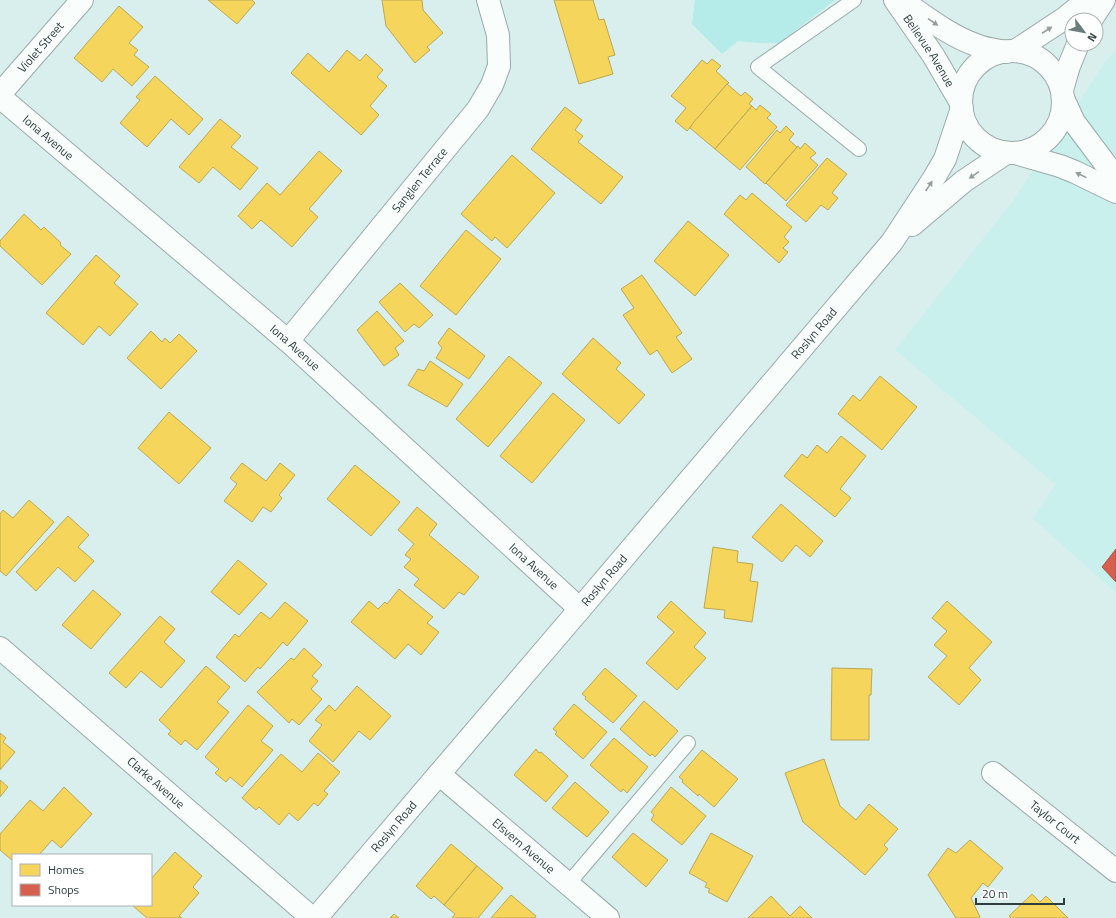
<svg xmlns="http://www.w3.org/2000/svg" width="1116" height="918" font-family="'Titillium Web',sans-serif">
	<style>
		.built { fill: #caf0ed }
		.green { fill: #b5ebe8 }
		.homes { fill: #f6d55c; stroke: #baa853 }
		.shops { fill: #d6604d; stroke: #a45648 }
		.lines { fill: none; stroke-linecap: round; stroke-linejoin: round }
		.lane-casing { stroke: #99aaa9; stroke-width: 16 }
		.street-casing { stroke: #99aaa9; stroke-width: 24 }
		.secondary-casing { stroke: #99aaa9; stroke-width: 24 }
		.lane { stroke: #f9fdfc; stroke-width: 14 }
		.street { stroke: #f9fdfc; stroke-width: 22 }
		.secondary { stroke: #f9fdfc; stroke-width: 22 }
		.oneway { fill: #949e9d }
		.labels { text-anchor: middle; stroke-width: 4; stroke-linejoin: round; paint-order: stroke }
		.street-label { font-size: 12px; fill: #2e3e3e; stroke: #fff }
	</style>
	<rect width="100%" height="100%" fill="#d9efed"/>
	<polygon class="built" points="1116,49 1116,593 1033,519 1055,484 895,350 1012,202 1106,61"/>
	<polygon class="green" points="695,0 835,0 779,43 759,43 738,41 722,54 692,24"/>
	<g class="homes">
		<polygon points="208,0 252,0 255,3 237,24"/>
		<polygon points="382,0 422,0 423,10 443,33 427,47 430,50 415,63 386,26"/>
		<polygon points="554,0 593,0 599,20 604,19 615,55 608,57 613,74 579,84"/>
		<polygon points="119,6 143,27 129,43 138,50 134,55 149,67 132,86 113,69 102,82 74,58"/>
		<polygon points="347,50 360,61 366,54 383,70 377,77 387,86 370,106 379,115 361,135 291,73 308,53 329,72"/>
		<polygon points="712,59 721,66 716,71 729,83 727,84 687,131 675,121 686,108 671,96 702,60 707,64"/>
		<polygon points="155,76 203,119 189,135 171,119 147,147 120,123 140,100 136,97"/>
		<polygon points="727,84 741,96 745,92 753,99 749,104 752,106 715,149 690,128 693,123"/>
		<polygon points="760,105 771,114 767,118 777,127 740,170 715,149 752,106 756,110"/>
		<polygon points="565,107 582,120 575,130 583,136 578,142 623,177 601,204 531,149"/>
		<polygon points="220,119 241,136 231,147 258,168 240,190 213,167 199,183 179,167"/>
		<polygon points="786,126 794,134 789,140 797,147 765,184 746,167 777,130 780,133"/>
		<polygon points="805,143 816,153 810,158 818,165 786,201 766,183 798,146 800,149"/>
		<polygon points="319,151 342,171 309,209 318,217 292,247 261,220 252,229 238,216 267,183 280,195"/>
		<polygon points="512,155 555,193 507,248 495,237 492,241 461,214"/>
		<polygon points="827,158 847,174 832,193 838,198 828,210 821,205 806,222 786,205"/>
		<polygon points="752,193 792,227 784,237 789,242 783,248 788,252 779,263 724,214 740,195 746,200"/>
		<polygon points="24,214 41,230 44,227 61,243 60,245 71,254 42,285 0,246 0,241"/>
		<polygon points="688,221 729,255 695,296 654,261"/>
		<polygon points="466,230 501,259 456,315 420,286"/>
		<polygon points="96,255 120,276 114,283 138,304 110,336 99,326 83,345 46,313"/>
		<polygon points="642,275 682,333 676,337 692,359 672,373 657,350 650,355 623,315 634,308 621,289"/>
		<polygon points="400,283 433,315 419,328 414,324 405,332 379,302"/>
		<polygon points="377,311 404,341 395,348 399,355 384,366 357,330"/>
		<polygon points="449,328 485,356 469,379 436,358 442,348 438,343"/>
		<polygon points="151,331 162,342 165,338 170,343 179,334 197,351 161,389 127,358"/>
		<polygon points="593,338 621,363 616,369 645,395 619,424 562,374"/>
		<polygon points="509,356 542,383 488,447 456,419"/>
		<polygon points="430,361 463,384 447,407 408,385 418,369 424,371"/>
		<polygon points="880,376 917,407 882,450 838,414 853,395 860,401"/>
		<polygon points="553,393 585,420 532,483 500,456"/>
		<polygon points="169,412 211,448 179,484 138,448"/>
		<polygon points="841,436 866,456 840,489 851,498 835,517 784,476 802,454 807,458 817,445 827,453"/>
		<polygon points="242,463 266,481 280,463 295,475 279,495 282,498 271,512 263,507 252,522 224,501 237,484 230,478"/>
		<polygon points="355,465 400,502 371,536 327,499"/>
		<polygon points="29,500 54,522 6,576 0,571 0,514 3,510 13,518"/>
		<polygon points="781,504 823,541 810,557 796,545 782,562 752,537"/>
		<polygon points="417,507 437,524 429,535 479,577 464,595 459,592 444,609 414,585 419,579 404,567 411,559 405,555 414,544 398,530"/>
		<polygon points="68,516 89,535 78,547 94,561 75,582 58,567 36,591 16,572"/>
		<polygon points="713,547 738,551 737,562 753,564 750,581 758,582 752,622 724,618 725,610 704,608"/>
		<polygon points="238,560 267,584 239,615 211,592"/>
		<polygon points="399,589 433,617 427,623 439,632 421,655 408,644 395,659 351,622 369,601 378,609 385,602 387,604"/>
		<polygon points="93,590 121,614 91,649 62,625"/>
		<polygon points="671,601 706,633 694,647 706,658 677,690 646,663 674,632 657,617"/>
		<polygon points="947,601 992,642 969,668 981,680 959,705 928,677 947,656 934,645 947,631 932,618"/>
		<polygon points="285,602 308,621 287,646 283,642 260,669 258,667 245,682 216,657 235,634 239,637 261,612 270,619"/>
		<polygon points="160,616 175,629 164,642 185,661 161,688 141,671 126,688 109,673"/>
		<polygon points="304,648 322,665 312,676 318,681 311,689 322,699 299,725 292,719 289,723 257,692 291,658 294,660"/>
		<polygon points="206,666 230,687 217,702 229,712 197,750 185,740 181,745 168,734 171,731 159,720"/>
		<polygon points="605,668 637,696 613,723 585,699 586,697 582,694"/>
		<polygon points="832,668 872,669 871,695 869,695 869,740 831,740"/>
		<polygon points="357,686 391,716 370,740 359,731 333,762 309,741 322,725 315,720 329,705 335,711"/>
		<polygon points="644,701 678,731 655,757 652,754 650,756 620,729"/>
		<polygon points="574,704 607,732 583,759 555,734 557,732 553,729"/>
		<polygon points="248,705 273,726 261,741 273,750 242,787 230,777 226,782 215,773 219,769 205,757"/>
		<polygon points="0,733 6,738 3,742 15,752 0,770"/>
		<polygon points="614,738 648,767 627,793 623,789 621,792 590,765"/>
		<polygon points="536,749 539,753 541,752 568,776 546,802 514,775"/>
		<polygon points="702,750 738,779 714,807 699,794 698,796 682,782 683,780 679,777"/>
		<polygon points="318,753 340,772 324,791 328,794 318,806 314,803 298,821 289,813 279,825 259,807 256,810 242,798 281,754 302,772"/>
		<polygon points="824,759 840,806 856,820 869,804 898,829 884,845 888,849 865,875 803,822 785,773"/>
		<polygon points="0,780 8,787 0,797"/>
		<polygon points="575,782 609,812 587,837 552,808"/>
		<polygon points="64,787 92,814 61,848 52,840 39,855 13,855 13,861 0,850 0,834 30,800 43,811"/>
		<polygon points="671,787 706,816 682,845 651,820 654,815 651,812"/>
		<polygon points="633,833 668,860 646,887 612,857"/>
		<polygon points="711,833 753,856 727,902 708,892 710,889 705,887 707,883 689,873"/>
		<polygon points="970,840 1003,868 988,887 983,883 971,898 980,917 978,918 956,918 928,875 948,848 956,853"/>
		<polygon points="451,844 477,866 444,905 434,896 431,899 416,886"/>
		<polygon points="175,852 202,876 193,887 199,893 179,916 182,918 147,918 132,905 151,905 151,879"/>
		<polygon points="477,866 503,888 478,918 452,918 455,914 444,905"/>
		<polygon points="1032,894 1040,902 1046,896 1068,918 1011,918 1009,916"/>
		<polygon points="511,895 536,916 535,918 491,918"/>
		<polygon points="771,896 790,916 800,906 812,918 748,918"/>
		<polygon points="394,914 399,918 390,918"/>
	</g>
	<polygon class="shops" points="1116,549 1116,582 1102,567"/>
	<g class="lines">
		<g class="lane-casing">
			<g id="lane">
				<polyline points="854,0 758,67 859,149"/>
				<polyline points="568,884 688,743"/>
			</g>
		</g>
		<g class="street-casing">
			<g id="street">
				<path id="s1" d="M0,94L82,0"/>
				<path id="s2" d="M0,97L288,341L580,609"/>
				<path id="s3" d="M288,341L478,109L492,85L499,66L498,35L488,0"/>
				<path id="s4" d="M0,648L312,918"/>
				<path id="s5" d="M993,773L1116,871"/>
				<path id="s6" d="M439,774L608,918"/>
			</g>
		</g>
		<g class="secondary-casing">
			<g id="secondary">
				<path id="s7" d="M895,0L933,55L961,103"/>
				<path d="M901,0C925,16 948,35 976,45C985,49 996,50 1006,52"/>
				<polyline points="1091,20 1104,0"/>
				<polyline points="1015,51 1065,18 1087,0"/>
				<circle cx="1012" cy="102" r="51"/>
				<polyline points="1062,90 1069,66 1078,44"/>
				<polyline points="1063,98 1074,122 1116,178"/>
				<polyline points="1015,153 1060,166 1075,172 1116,192"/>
				<polyline points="912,225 964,181 1006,153"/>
				<path id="s8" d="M316,918L580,609L892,242L934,178L945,159L962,108"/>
			</g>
		</g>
		<use href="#lane" class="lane"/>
		<use href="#street" class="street"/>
		<use href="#secondary" class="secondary"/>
	</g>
	<defs><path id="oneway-solid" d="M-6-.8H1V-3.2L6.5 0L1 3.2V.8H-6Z"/></defs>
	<g class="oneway">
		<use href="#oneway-solid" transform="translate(933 22) rotate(34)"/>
		<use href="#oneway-solid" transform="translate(1047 30) rotate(-33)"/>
		<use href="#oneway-solid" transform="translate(974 175) rotate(146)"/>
		<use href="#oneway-solid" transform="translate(1081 175) rotate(-154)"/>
		<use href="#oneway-solid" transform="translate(929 186) rotate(-57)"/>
	</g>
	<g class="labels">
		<g class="street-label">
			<text dy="4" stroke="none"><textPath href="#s1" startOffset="62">Violet Street</textPath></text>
			<text dy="4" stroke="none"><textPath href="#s7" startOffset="61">Bellevue Avenue</textPath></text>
			<text dy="4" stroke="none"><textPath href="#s2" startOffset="63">Iona Avenue</textPath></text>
			<text dy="4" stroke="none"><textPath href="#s3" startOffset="208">Sanglen Terrace</textPath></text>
			<text dy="4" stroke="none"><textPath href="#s8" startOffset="768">Roslyn Road</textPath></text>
			<text dy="4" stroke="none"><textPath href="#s2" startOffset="387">Iona Avenue</textPath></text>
			<text dy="4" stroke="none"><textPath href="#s2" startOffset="711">Iona Avenue</textPath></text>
			<text dy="4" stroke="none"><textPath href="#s8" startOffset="444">Roslyn Road</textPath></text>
			<text dy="4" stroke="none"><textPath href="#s4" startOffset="206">Clarke Avenue</textPath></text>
			<text dy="4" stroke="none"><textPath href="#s5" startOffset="79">Taylor Court</textPath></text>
			<text dy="4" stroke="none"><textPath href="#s8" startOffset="120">Roslyn Road</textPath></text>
			<text dy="4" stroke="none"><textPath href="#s6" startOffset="111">Elsvern Avenue</textPath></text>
		</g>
	</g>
	<rect x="12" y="854" width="140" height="52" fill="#ffffff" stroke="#abb2b2"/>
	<rect x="20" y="864" width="20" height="12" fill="#f6d55c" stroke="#abb2b2"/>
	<text x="48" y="874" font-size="12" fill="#2e3e3e">Homes</text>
	<rect x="20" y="884" width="20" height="12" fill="#d6604d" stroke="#abb2b2"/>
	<text x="48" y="894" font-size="12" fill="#2e3e3e">Shops</text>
	<g transform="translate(1084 32) rotate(122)"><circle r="19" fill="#ffffff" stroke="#abb2b2"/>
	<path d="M0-3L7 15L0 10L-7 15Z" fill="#6a7c7b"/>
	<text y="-6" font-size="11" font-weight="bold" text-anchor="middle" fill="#2e3e3e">N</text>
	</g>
	<path d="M976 898v6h88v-6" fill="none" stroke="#2e3e3e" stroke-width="2"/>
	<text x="982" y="898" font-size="12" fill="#2e3e3e" stroke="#ffffff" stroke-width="3" paint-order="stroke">20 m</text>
</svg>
